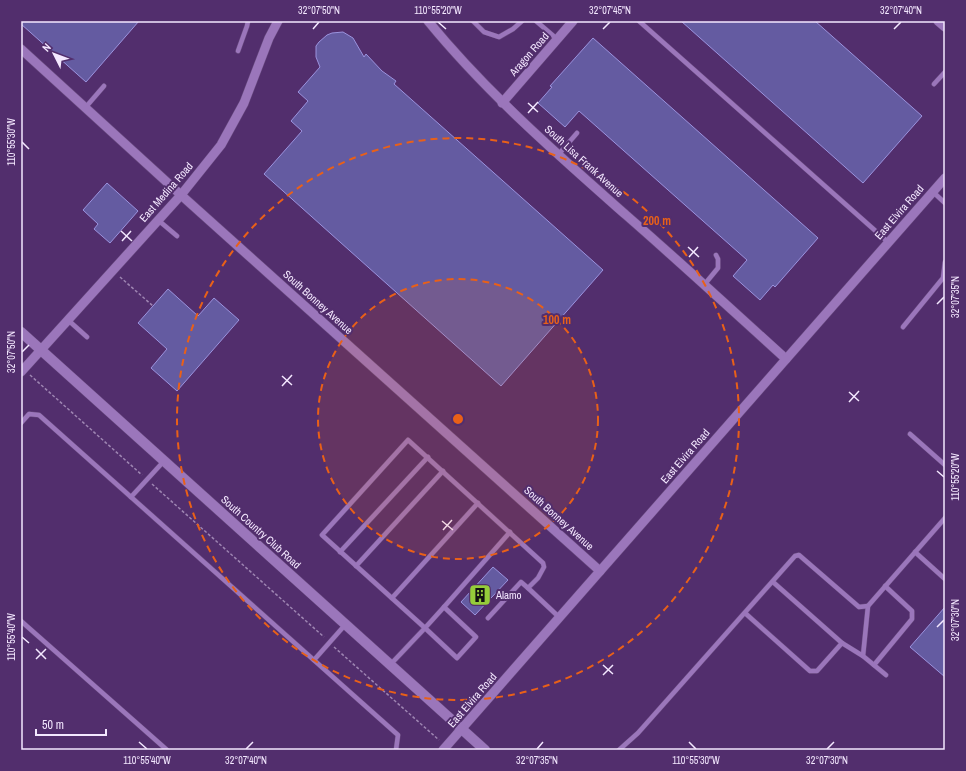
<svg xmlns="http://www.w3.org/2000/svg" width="966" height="771" font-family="'Archivo Narrow',sans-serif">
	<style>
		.building { fill: #645ba1; stroke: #9b93de }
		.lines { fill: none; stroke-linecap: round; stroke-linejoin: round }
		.service-casing { stroke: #684a7e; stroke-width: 5.5 }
		.minor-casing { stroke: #684a7e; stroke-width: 10 }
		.tertiary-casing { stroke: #684a7e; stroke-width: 11 }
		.path { stroke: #9e85b2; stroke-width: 1.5; stroke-dasharray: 3 2; stroke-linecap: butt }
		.service { stroke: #9b76bb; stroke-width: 4.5 }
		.minor { stroke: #9b76bb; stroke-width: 9 }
		.tertiary { stroke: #9b76bb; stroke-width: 10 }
		.ticks { fill: none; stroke: #f4e8ff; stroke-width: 1.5 }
		.ring { fill: none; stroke: #e96018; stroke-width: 2; stroke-dasharray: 7 5 }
		.labels { text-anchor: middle; stroke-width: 4; stroke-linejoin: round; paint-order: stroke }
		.street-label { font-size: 11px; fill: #f4e8ff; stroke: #522e6d }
		.poi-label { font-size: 11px; fill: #f4e8ff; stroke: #522e6d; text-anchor: start }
		.centre { fill: #e96018; stroke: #522e6d; stroke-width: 2 }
		.ring-label { font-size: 12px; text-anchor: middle; font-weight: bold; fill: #e96018; stroke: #522e6d; stroke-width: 4; stroke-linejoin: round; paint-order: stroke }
		.neatline { fill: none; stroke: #f4e8ff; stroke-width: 1.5 }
		.ticks-label { font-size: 10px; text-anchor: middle; fill: #f4e8ff }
	</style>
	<rect width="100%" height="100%" fill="#522e6d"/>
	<g class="building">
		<polygon points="21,21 139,21 86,82 21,24"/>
		<polygon points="681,21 815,21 922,116 863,183"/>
		<polygon points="343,32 353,38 364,57 366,54 382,71 396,81 394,84 603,270 501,386 264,174 302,131 291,121 308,101 298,92 320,67 316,57 316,46 319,42 327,35 332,33"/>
		<polygon points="593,38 818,238 775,287 773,285 760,300 733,276 747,260 579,111 565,127 538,103 552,87 550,86"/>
		<polygon points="107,183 138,211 110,243 94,229 98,224 83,210"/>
		<polygon points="168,289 198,316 214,298 239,320 177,391 151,368 167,349 138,323"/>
		<polygon points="493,567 508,580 475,615 461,602"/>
		<polygon points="945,607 945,677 910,647"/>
	</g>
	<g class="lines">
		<g class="service-casing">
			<g id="service">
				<polyline points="473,21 484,32 499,37 513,29 522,21"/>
				<polyline points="536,21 557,39"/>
				<polyline points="639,21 888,242"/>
				<polyline points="238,51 247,26 248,21"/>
				<polyline points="934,84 945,72"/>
				<polyline points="85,108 104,86"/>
				<polyline points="558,155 577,133"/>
				<polyline points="933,192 945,203"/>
				<polyline points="158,220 177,236"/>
				<polyline points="704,285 718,268 718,259 716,255"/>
				<polyline points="68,320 87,337"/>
				<polyline points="903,327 943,278 945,262"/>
				<polyline points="21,423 29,414 39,415 398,735 396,750"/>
				<polyline points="910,434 945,465"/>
				<polyline points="131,497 164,461"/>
				<polyline points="340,552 428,457"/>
				<polyline points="915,552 945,579"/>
				<polyline points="356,566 443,471"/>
				<polyline points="773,582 842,643"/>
				<polyline points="392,598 478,503"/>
				<polygon points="444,607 476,637 457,658 425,628"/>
				<polyline points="444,607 510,532"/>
				<polyline points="745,613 810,671 817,671 842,643 863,656"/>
				<polyline points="488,618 521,582 528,588"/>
				<polyline points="21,621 167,750"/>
				<polyline points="314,660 345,625"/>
				<polyline points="390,665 425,628 322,535 408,440 543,563 544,567 538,578 528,588 560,618"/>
				<polyline points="874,665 912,619 912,611 885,586"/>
				<polyline points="886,675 863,656 868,606 945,518"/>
				<polyline points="619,750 638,733 795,556 799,555 859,607 868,606"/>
			</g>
		</g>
		<g class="minor-casing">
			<g id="minor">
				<path d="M428,21C487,93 557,154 626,215C680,262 733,311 786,359"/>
				<polyline points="938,21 945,27"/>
				<polyline points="21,49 181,195 600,571"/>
				<polyline points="502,103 573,21"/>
				<polyline points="21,372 181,195 221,145 244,103 269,38 278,21"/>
				<polyline points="443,750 945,178"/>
			</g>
		</g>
		<g class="tertiary-casing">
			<polyline id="tertiary" points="21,332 485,750"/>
		</g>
		<g class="path">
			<polyline points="120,277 153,306"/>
			<polyline points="30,375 142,475"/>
			<polyline points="152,484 324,637"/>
			<polyline points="334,647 439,740"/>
		</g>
		<use href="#service" class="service"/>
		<use href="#minor" class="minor"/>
		<use href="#tertiary" class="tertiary"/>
	</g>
	<path class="ticks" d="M438,22L446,29M313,29L319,22M603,29L610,22M894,29L901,22M528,103L538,112M528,113L538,102M22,142L29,149M121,231L132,241M122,241L131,231M688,247L699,257M689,257L698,247M937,304L944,297M22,352L29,345M282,376L292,385M282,386L292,375M849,392L859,401M849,402L859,391M937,471L944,477M442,521L453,530M443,530L452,520M937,627L944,620M22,637L29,643M36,649L46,659M36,659L46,649M603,665L613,674M603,675L613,665M139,742L147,749M689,742L696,749M246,749L253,742M537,749L543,742M827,749L834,742"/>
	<circle cx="458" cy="419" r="140" fill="#e96018" fill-opacity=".12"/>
	<g class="ring">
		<circle cx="458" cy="419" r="140"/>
		<circle cx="458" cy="419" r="281"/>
	</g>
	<defs>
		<g id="building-square" transform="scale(1.15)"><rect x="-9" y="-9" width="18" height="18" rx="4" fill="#95cc3a" stroke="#522e6d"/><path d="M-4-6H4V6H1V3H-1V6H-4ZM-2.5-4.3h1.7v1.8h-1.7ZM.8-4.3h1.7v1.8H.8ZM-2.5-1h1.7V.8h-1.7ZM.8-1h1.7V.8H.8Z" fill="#111"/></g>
	</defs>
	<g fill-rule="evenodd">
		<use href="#building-square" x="480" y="595"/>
	</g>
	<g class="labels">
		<g class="street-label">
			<text transform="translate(529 54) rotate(-49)" y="4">Aragon Road</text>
			<text transform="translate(584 161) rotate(42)" y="4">South Lisa Frank Avenue</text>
			<text transform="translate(166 192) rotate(-49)" y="4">East Medina Road</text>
			<text transform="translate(899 212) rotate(-49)" y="4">East Elvira Road</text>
			<text transform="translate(318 302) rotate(42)" y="4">South Bonney Avenue</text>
			<text transform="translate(685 456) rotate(-49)" y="4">East Elvira Road</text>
			<text transform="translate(559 518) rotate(42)" y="4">South Bonney Avenue</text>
			<text transform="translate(261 532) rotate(42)" y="4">South Country Club Road</text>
			<text transform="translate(472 700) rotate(-49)" y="4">East Elvira Road</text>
		</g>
		<g class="poi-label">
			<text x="496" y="599">Alamo</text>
		</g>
	</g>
	<circle cx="458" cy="419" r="6" class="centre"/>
	<g class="ring-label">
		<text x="657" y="225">200 m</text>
		<text x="557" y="324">100 m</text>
	</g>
	<rect width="966" height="771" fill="none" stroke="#522e6d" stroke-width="44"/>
	<g transform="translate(54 54) rotate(312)" stroke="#522e6d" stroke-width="3" paint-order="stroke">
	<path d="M0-3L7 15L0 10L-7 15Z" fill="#f4e8ff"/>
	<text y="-6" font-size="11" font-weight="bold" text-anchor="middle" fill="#f4e8ff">N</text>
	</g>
	<path d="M36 729v6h70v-6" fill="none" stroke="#f4e8ff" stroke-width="2"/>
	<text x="42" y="729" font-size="12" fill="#f4e8ff" stroke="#522e6d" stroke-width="3" paint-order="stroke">50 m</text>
	<rect x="22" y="22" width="922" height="727" class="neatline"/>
	<g class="ticks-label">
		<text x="319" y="14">32°07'50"N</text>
		<text x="438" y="14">110°55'20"W</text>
		<text x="610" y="14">32°07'45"N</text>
		<text x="901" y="14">32°07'40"N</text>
		<text transform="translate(11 142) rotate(-90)" y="4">110°55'30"W</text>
		<text transform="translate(955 297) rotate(-90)" y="4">32°07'35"N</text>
		<text transform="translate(11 352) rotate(-90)" y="4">32°07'50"N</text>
		<text transform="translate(955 477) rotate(-90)" y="4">110°55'20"W</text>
		<text transform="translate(955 620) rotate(-90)" y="4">32°07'30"N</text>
		<text transform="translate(11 637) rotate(-90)" y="4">110°55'40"W</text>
		<text x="147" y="764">110°55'40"W</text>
		<text x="246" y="764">32°07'40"N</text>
		<text x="537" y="764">32°07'35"N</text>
		<text x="696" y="764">110°55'30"W</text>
		<text x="827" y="764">32°07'30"N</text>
	</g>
</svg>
